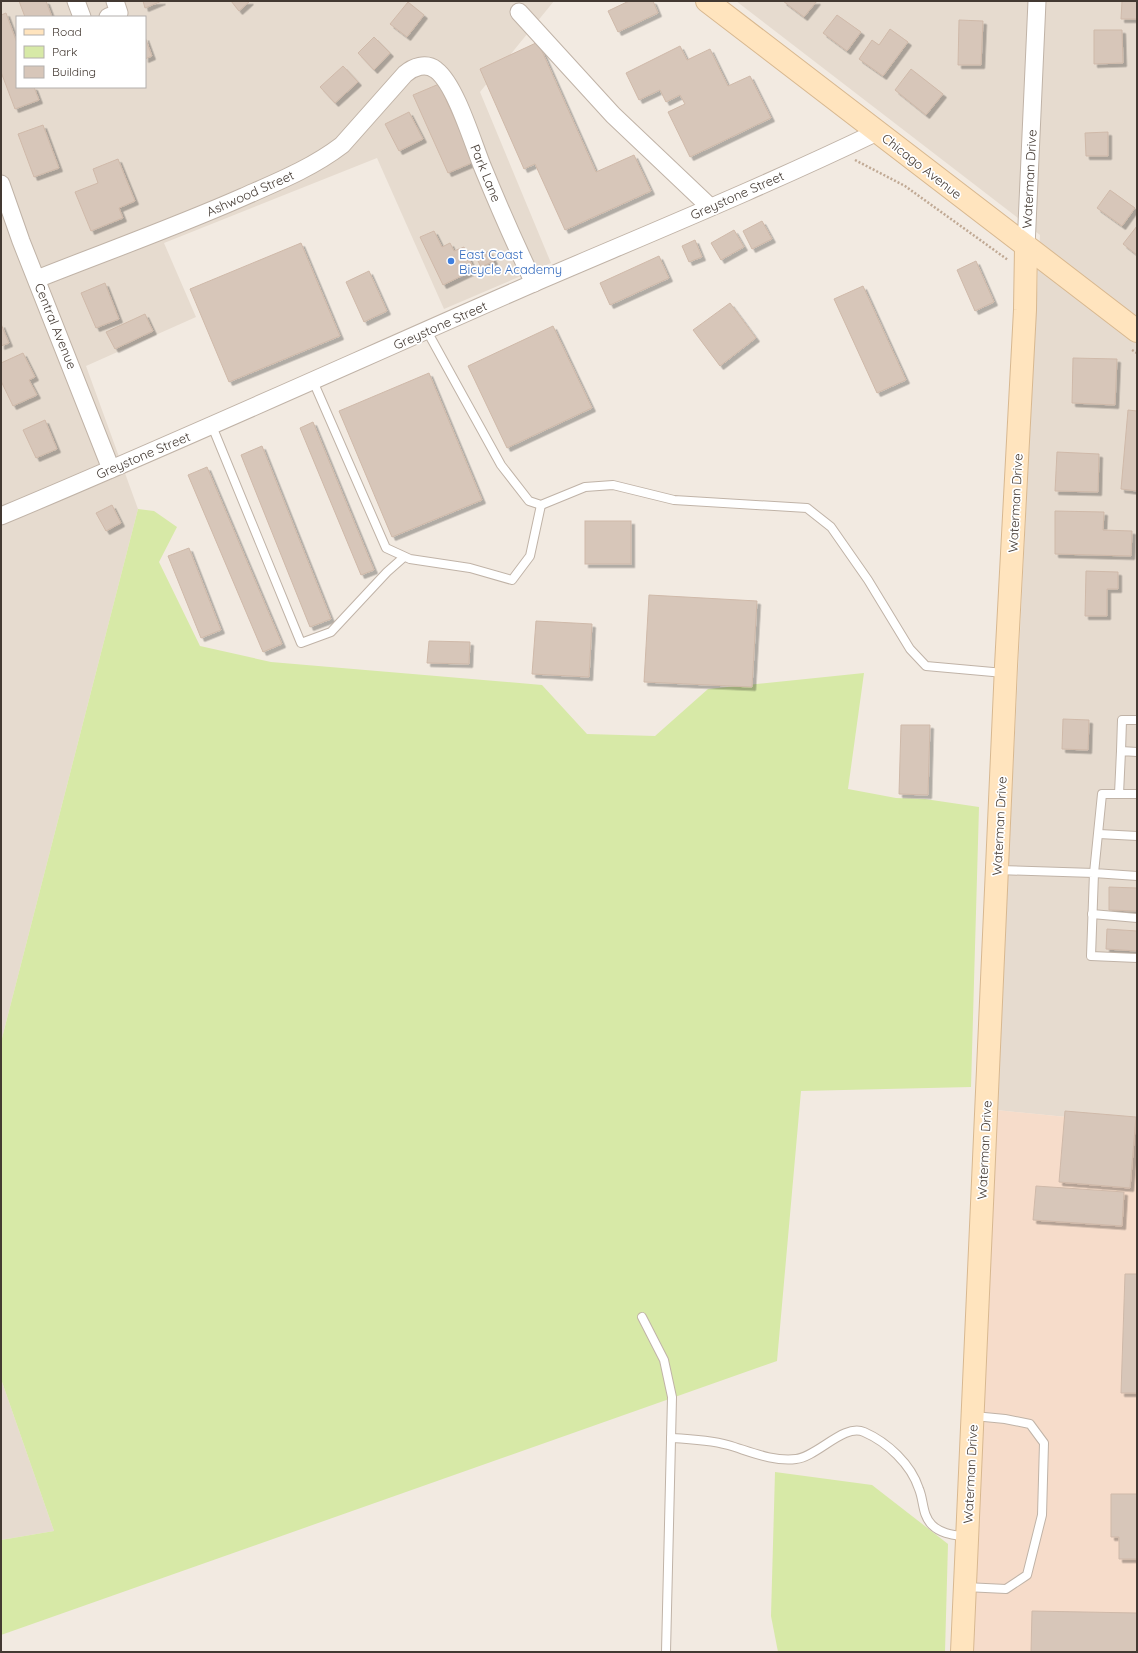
<svg xmlns="http://www.w3.org/2000/svg" width="1138" height="1653" font-family="Quicksand,sans-serif">
	<style>
		.residential { fill: #e6dbcf; fill-rule: evenodd }
		.commercial { fill: #f6dcca }
		.green { fill: #d7e9a7 }
		.building { fill: #d7c6b9; stroke: #cfb9a9; filter: url(#shadow) }
		.lines { fill: none; stroke-linecap: round; stroke-linejoin: round }
		.lane-casing { stroke: #c0b3a7; stroke-width: 10 }
		.street-casing { stroke: #c0b3a7; stroke-width: 19 }
		.secondary-casing { stroke: #d8b890; stroke-width: 24 }
		.path { stroke: #c0a994; stroke-width: 2.5; stroke-dasharray: 2 2; stroke-linecap: butt }
		.lane { stroke: #fff; stroke-width: 8 }
		.street { stroke: #fff; stroke-width: 17 }
		.secondary { stroke: #ffe4be; stroke-width: 22 }
		.shop-dot { fill: #3f7fe0; stroke: #fff; stroke-width: 1.5 }
		.labels { text-anchor: middle; stroke-width: 3.5; stroke-linejoin: round; paint-order: stroke }
		.street-label { font-size: 13px; fill: #433932; stroke: #fff }
		.shop-label { font-size: 13px; fill: #366cbe; stroke: #fff; text-anchor: start }
	</style>
	<defs>
		<filter id="shadow"><feDropShadow dx="3.5" dy="3.5" stdDeviation="0" flood-color="#0004"/></filter>
	</defs>
	<rect width="100%" height="100%" fill="#f2eae1"/>
	<g class="residential">
		<path d="M1,1H554L480,92L551,263L444,309L377,158L164,243L196,317L86,366L138,509L1,1042ZM17,17H145V87H17Z"/>
		<polygon points="736,1 1137,1 1137,1124 996,1110 1040,235"/>
		<polygon points="1,1379 54,1531 1,1540"/>
	</g>
	<polygon class="commercial" points="996,1110 1137,1124 1137,1652 973,1652"/>
	<g class="green">
		<polygon points="138,509 154,511 177,527 159,562 200,646 271,662 542,685 587,734 655,736 708,689 864,673 848,789 896,798 925,799 979,807 971,1087 801,1091 777,1361 1,1635 1,1540 54,1531 1,1379 1,1042"/>
		<polygon points="775,1472 872,1485 948,1544 945,1652 778,1652 771,1616"/>
	</g>
	<g class="building">
		<polygon points="19,1 46,1 52,17 25,17"/>
		<polygon points="143,1 162,1 145,8"/>
		<polygon points="231,1 250,1 239,11"/>
		<polygon points="629,1 653,1 658,13 618,32 608,11"/>
		<polygon points="783,1 817,1 804,17"/>
		<polygon points="1122,1 1137,1 1137,19 1121,19"/>
		<polygon points="408,2 424,15 407,37 390,24"/>
		<polygon points="6,13 17,43 17,87 34,87 39,100 15,109 1,72 1,15"/>
		<polygon points="837,15 861,32 847,51 823,33"/>
		<polygon points="959,20 983,21 981,65 958,65"/>
		<polygon points="890,29 908,42 883,76 859,59 872,40 879,45"/>
		<polygon points="1094,30 1122,30 1123,63 1094,64"/>
		<polygon points="145,37 152,56 145,59"/>
		<polygon points="374,37 390,53 374,70 358,53"/>
		<polygon points="538,42 596,172 634,155 651,191 565,230 535,164 524,169 480,69"/>
		<polygon points="680,46 687,60 710,49 728,86 750,76 771,118 690,157 668,112 685,104 680,95 666,102 660,90 639,100 626,73"/>
		<polygon points="343,66 358,82 335,103 320,87"/>
		<polygon points="911,69 943,94 926,115 895,90"/>
		<polygon points="439,84 474,162 448,173 413,95"/>
		<polygon points="409,112 423,139 399,151 385,124"/>
		<polygon points="43,125 59,168 34,177 18,134"/>
		<polygon points="1108,132 1108,156 1086,156 1085,133"/>
		<polygon points="118,159 135,201 119,208 123,218 91,231 75,192 98,183 93,169"/>
		<polygon points="1110,190 1135,208 1122,226 1097,208"/>
		<polygon points="762,221 772,239 752,249 743,231"/>
		<polygon points="1137,226 1137,255 1123,244"/>
		<polygon points="734,230 744,247 721,260 711,243"/>
		<polygon points="434,231 442,247 450,243 454,251 464,247 474,270 443,285 420,237"/>
		<polygon points="695,240 702,257 689,262 682,246"/>
		<polygon points="301,243 340,336 229,382 190,289"/>
		<polygon points="489,251 494,261 481,267 476,257"/>
		<polygon points="659,256 669,278 610,305 600,283"/>
		<polygon points="976,261 994,302 975,311 957,270"/>
		<polygon points="369,271 387,311 364,322 346,282"/>
		<polygon points="105,283 119,319 96,328 81,293"/>
		<polygon points="863,286 906,380 877,393 834,299"/>
		<polygon points="730,303 756,338 720,366 693,330"/>
		<polygon points="145,314 153,331 115,349 106,332"/>
		<polygon points="1,324 9,343 1,346"/>
		<polygon points="553,326 592,408 507,448 468,366"/>
		<polygon points="23,353 35,377 29,380 37,395 13,406 1,381 1,363"/>
		<polygon points="1073,358 1117,359 1115,405 1072,403"/>
		<polygon points="429,373 482,500 392,537 339,411"/>
		<polygon points="1128,410 1137,411 1137,491 1121,489"/>
		<polygon points="45,420 57,449 36,458 23,430"/>
		<polygon points="313,422 374,570 361,575 300,428"/>
		<polygon points="262,446 331,619 310,627 241,455"/>
		<polygon points="1057,452 1099,454 1098,492 1055,491"/>
		<polygon points="207,467 282,644 263,652 188,475"/>
		<polygon points="112,505 121,523 106,531 96,513"/>
		<polygon points="1055,511 1104,512 1103,530 1132,531 1131,556 1055,554"/>
		<rect x="585" y="521" width="46" height="43"/>
		<polygon points="189,548 221,630 201,638 168,556"/>
		<polygon points="1086,571 1118,572 1118,589 1107,589 1107,616 1085,616"/>
		<polygon points="649,595 757,601 752,687 644,682"/>
		<polygon points="536,621 592,624 589,677 532,674"/>
		<polygon points="429,641 470,642 469,664 427,663"/>
		<polygon points="1063,719 1089,720 1088,750 1062,749"/>
		<polygon points="901,725 930,725 928,795 899,794"/>
		<polygon points="1109,887 1137,888 1137,911 1109,910"/>
		<polygon points="1107,929 1137,931 1137,951 1106,949"/>
		<polygon points="1065,1111 1136,1117 1130,1188 1059,1182"/>
		<polygon points="1036,1186 1124,1192 1122,1226 1033,1220"/>
		<polygon points="1125,1274 1137,1274 1137,1393 1121,1393"/>
		<polygon points="1111,1494 1137,1494 1137,1559 1119,1559 1119,1537 1111,1537"/>
		<polygon points="1032,1611 1137,1613 1137,1652 1031,1652"/>
	</g>
	<g class="lines">
		<g class="lane-casing">
			<g id="lane">
				<polyline points="427,331 501,465 529,501 541,505 585,487 613,485 674,500 807,508 831,527 868,580 910,649 926,666 1004,673"/>
				<polyline points="313,381 386,548 410,559 470,568 512,580 530,556 541,505"/>
				<polyline points="212,426 301,643 331,632 387,572 404,557"/>
				<polyline points="1121,751 1122,720 1137,720"/>
				<polyline points="1119,794 1121,751 1137,752"/>
				<polyline points="1137,794 1102,794 1094,873 1137,876"/>
				<polyline points="1099,834 1137,836"/>
				<polyline points="998,870 1094,873 1091,956 1137,958"/>
				<polyline points="1092,914 1137,918"/>
				<polyline points="642,1317 664,1360 672,1397 666,1652"/>
				<path d="M671,1438C690,1439 710,1440 728,1445C749,1451 773,1462 796,1459C817,1457 844,1423 864,1432C887,1442 911,1464 919,1489C924,1501 922,1515 932,1525C941,1534 954,1535 966,1537"/>
				<polyline points="965,1587 1006,1589 1027,1575 1042,1515 1044,1443 1030,1424 1005,1419 974,1416"/>
			</g>
		</g>
		<g class="street-casing">
			<g id="street">
				<polyline points="76,1 82,17"/>
				<polyline points="519,12 613,115 710,207"/>
				<polyline points="108,17 119,13 115,1"/>
				<polyline points="1,184 21,241 111,469"/>
				<polyline points="1026,247 1037,1"/>
				<path d="M37,279C105,252 175,227 243,197C277,182 312,168 342,145L405,74C413,67 426,62 436,70C456,85 473,144 483,168C499,207 516,246 534,283"/>
				<path d="M1,516C183,440 362,358 543,279C655,231 767,185 877,132"/>
			</g>
		</g>
		<g class="secondary-casing">
			<g id="secondary">
				<polyline points="707,1 1137,331"/>
				<polyline points="962,1652 1006,666 1025,310 1026,247"/>
			</g>
		</g>
		<g class="path">
			<polyline points="855,160 905,186 1008,260"/>
			<polyline points="1132,350 1137,353"/>
		</g>
		<use href="#lane" class="lane"/>
		<use href="#street" class="street"/>
		<use href="#secondary" class="secondary"/>
	</g>
	<circle class="shop-dot" cx="451" cy="261" r="4"/>
	<g class="labels">
		<g class="street-label">
			<text transform="translate(922 166) rotate(38)" y="5">Chicago Avenue</text>
			<text transform="translate(486 173) rotate(68)" y="5">Park Lane</text>
			<text transform="translate(1029 179) rotate(-87)" y="5">Waterman Drive</text>
			<text transform="translate(250 193) rotate(-24)" y="5">Ashwood Street</text>
			<text transform="translate(737 195) rotate(-24)" y="5">Greystone Street</text>
			<text transform="translate(440 325) rotate(-24)" y="5">Greystone Street</text>
			<text transform="translate(56 326) rotate(68)" y="5">Central Avenue</text>
			<text transform="translate(143 455) rotate(-23)" y="5">Greystone Street</text>
			<text transform="translate(1015 503) rotate(-87)" y="5">Waterman Drive</text>
			<text transform="translate(999 826) rotate(-87)" y="5">Waterman Drive</text>
			<text transform="translate(984 1150) rotate(-87)" y="5">Waterman Drive</text>
			<text transform="translate(970 1474) rotate(-87)" y="5">Waterman Drive</text>
		</g>
		<g class="shop-label">
			<text x="459" y="259">East Coast<tspan x="459" dy="15">Bicycle Academy</tspan></text>
		</g>
	</g>
	<rect width="1138" height="1653" fill="none" stroke="#433932" stroke-width="4"/>
	<rect x="16" y="16" width="130" height="72" fill="#ffffff" stroke="#b4b0ad"/>
	<rect x="24" y="29" width="20" height="6" fill="#ffe4be" stroke="#b4b0ad"/>
	<text x="52" y="36" font-size="12" fill="#433932">Road</text>
	<rect x="24" y="46" width="20" height="12" fill="#d7e9a7" stroke="#b4b0ad"/>
	<text x="52" y="56" font-size="12" fill="#433932">Park</text>
	<rect x="24" y="66" width="20" height="12" fill="#d7c6b9" stroke="#b4b0ad"/>
	<text x="52" y="76" font-size="12" fill="#433932">Building</text>
</svg>
